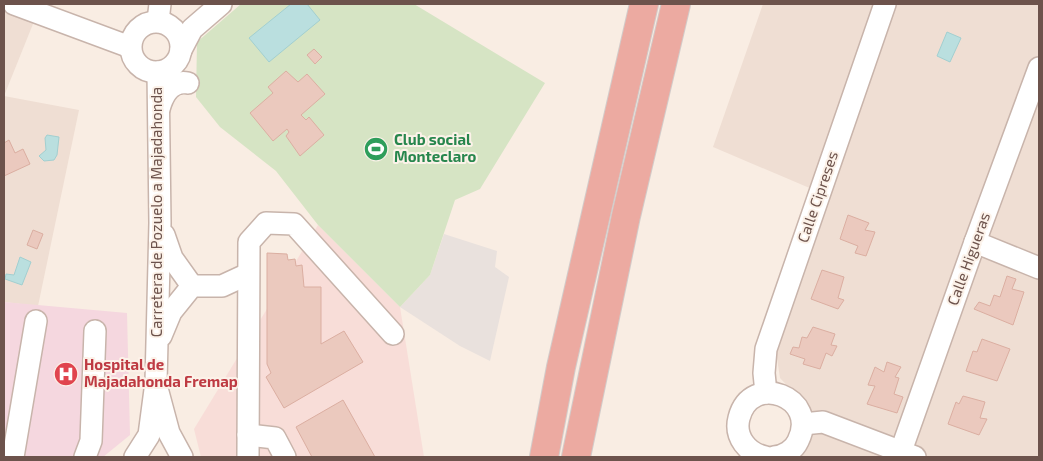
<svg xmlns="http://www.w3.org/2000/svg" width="1043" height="461" font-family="'Exo 2',sans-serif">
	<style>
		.residential { fill: #efded3 }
		.commercial { fill: #f8ddd8 }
		.industrial { fill: #e9e1dd }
		.medical { fill: #f5d7df }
		.green { fill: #d6e4c4 }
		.water { fill: #badfdf; stroke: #a2cfd0 }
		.building { fill: #ebc9be; stroke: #dbaea1 }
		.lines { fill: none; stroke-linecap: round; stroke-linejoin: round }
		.minor-casing { stroke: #c8b4ab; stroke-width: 24 }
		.highway-casing { stroke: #d3cbc9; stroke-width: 30 }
		.minor { stroke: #fff; stroke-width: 21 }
		.highway { stroke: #ecaaa1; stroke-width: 28 }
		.labels { text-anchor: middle; stroke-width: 4; stroke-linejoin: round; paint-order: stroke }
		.leisure-label { font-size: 15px; font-weight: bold; fill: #27864d; stroke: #fcf2e9; text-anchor: start }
		.street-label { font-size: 15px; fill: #6d534c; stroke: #fcf2e9 }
		.health-label { font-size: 15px; font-weight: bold; fill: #be3a42; stroke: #fcf2e9; text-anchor: start }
	</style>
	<rect width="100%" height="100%" fill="#f9ede3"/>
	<g class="residential">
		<polygon points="4,4 41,4 4,96 79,110 38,306 4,302"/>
		<polygon points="763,4 1039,4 1039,457 777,457 800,451 797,396 780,378 776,352 826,195 713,147"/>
	</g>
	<polygon class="commercial" points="318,225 400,307 424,457 201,457 194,429"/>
	<polygon class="industrial" points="444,234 497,251 495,267 509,277 490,361 460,346 400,307 430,275"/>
	<polygon class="medical" points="4,302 127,313 130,435 103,457 22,457 4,454"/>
	<polygon class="green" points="241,4 414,4 545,83 480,189 455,200 430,275 400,307 318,225 276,171 220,127 196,97 197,42"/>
	<g class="water">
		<polygon points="291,4 307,4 320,20 269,62 249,38"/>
		<polygon points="947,32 961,38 950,62 937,56"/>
		<polygon points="47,135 59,137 57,155 54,160 44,161 39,156 46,150 45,138"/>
		<polygon points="20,257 31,262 22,285 5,279 6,274 14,275"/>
	</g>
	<g class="building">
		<polygon points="314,49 322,57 315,64 307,55"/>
		<polygon points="286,71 298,82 307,74 325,94 301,115 306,120 309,117 324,135 300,156 286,136 289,132 287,129 273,141 250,113 273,93 268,87"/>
		<polygon points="9,140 15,153 23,149 30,164 4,176 4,143"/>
		<polygon points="848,215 869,223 865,230 875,232 866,256 855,253 858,246 840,239"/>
		<polygon points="33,230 43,234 37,249 27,245"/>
		<polygon points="267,253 287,254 288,260 295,259 296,266 302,265 304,287 321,287 321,344 344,331 363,362 284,408 266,377 271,373 267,364"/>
		<polygon points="822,270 844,277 838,298 844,300 838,309 811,299"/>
		<polygon points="1007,276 1016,279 1012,289 1024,292 1013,325 974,309 979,302 990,306 994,295 1000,297"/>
		<polygon points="813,327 835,334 831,345 837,346 832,356 826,353 820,369 803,364 805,359 790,354 793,347 799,348 802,337 807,338"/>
		<polygon points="982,339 1010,349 997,381 966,371 973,351 977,352"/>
		<polygon points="887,362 901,367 895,377 899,378 894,394 903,397 897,413 867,404 875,386 868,385 875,367 884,372"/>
		<polygon points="963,396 985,402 980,418 987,419 979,435 948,424 956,402 959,404"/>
		<polygon points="343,400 375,457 312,457 296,427"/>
	</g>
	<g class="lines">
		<g class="minor-casing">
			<g id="minor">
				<polyline points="14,4 130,47"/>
				<polyline points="158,21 160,4"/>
				<circle cx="156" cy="47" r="25"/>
				<polyline points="181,50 192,29 221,4"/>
				<path d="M159,109C163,94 171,80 188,83"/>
				<polyline points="164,235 172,258 192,286"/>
				<polyline points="975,242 1039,268"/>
				<polyline points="161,336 171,312 192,286 222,286 248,274"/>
				<polyline points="158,392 169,433 182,457"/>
				<polyline points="766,393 764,373 766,349 885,4"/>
				<polyline points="803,424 823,422 915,457"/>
				<polyline points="248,435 275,438 285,457"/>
				<polyline points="901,451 975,242 1039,68"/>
				<polyline points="13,457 36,321"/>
				<polyline points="85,457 91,441 95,331"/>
				<polyline points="135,457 149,435 156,382 160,223 158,72"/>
				<polyline points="248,457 249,242 266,223 294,224 393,334"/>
				<path d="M766,457C748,454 734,437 739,418C751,371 820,397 798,441C794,450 784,456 774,457"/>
			</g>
		</g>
		<g class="highway-casing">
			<g id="highway">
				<polyline points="544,457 561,367 644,4"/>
				<polyline points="576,457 626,216 676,4"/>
			</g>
		</g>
		<use href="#minor" class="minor"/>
		<use href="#highway" class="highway"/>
	</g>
	<defs>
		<g id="stadium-disc" transform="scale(1.25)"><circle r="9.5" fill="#2e9e5b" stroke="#fcf2e9"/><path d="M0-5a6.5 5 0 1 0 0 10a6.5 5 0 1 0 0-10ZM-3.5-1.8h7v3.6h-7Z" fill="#fff"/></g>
		<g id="hospital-disc" transform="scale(1.25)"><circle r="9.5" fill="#e0444e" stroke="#fcf2e9"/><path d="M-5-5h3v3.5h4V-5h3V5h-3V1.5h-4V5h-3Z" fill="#fff"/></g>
	</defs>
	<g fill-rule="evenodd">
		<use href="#stadium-disc" x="376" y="149"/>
		<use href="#hospital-disc" x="66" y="374"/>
	</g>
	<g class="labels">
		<g class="leisure-label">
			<text x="394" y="145">Club social<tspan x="394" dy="17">Monteclaro</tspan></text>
		</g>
		<g class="street-label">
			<text transform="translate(818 197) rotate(-71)" y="5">Calle Cipreses</text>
			<text transform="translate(157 212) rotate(-90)" y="5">Carretera de Pozuelo a Majadahonda</text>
			<text transform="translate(969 259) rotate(-70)" y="5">Calle Higueras</text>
		</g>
		<g class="health-label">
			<text x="84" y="370">Hospital de<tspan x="84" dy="17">Majadahonda Fremap</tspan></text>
		</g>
	</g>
	<rect width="1043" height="461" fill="none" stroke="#6d534c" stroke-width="10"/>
</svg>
